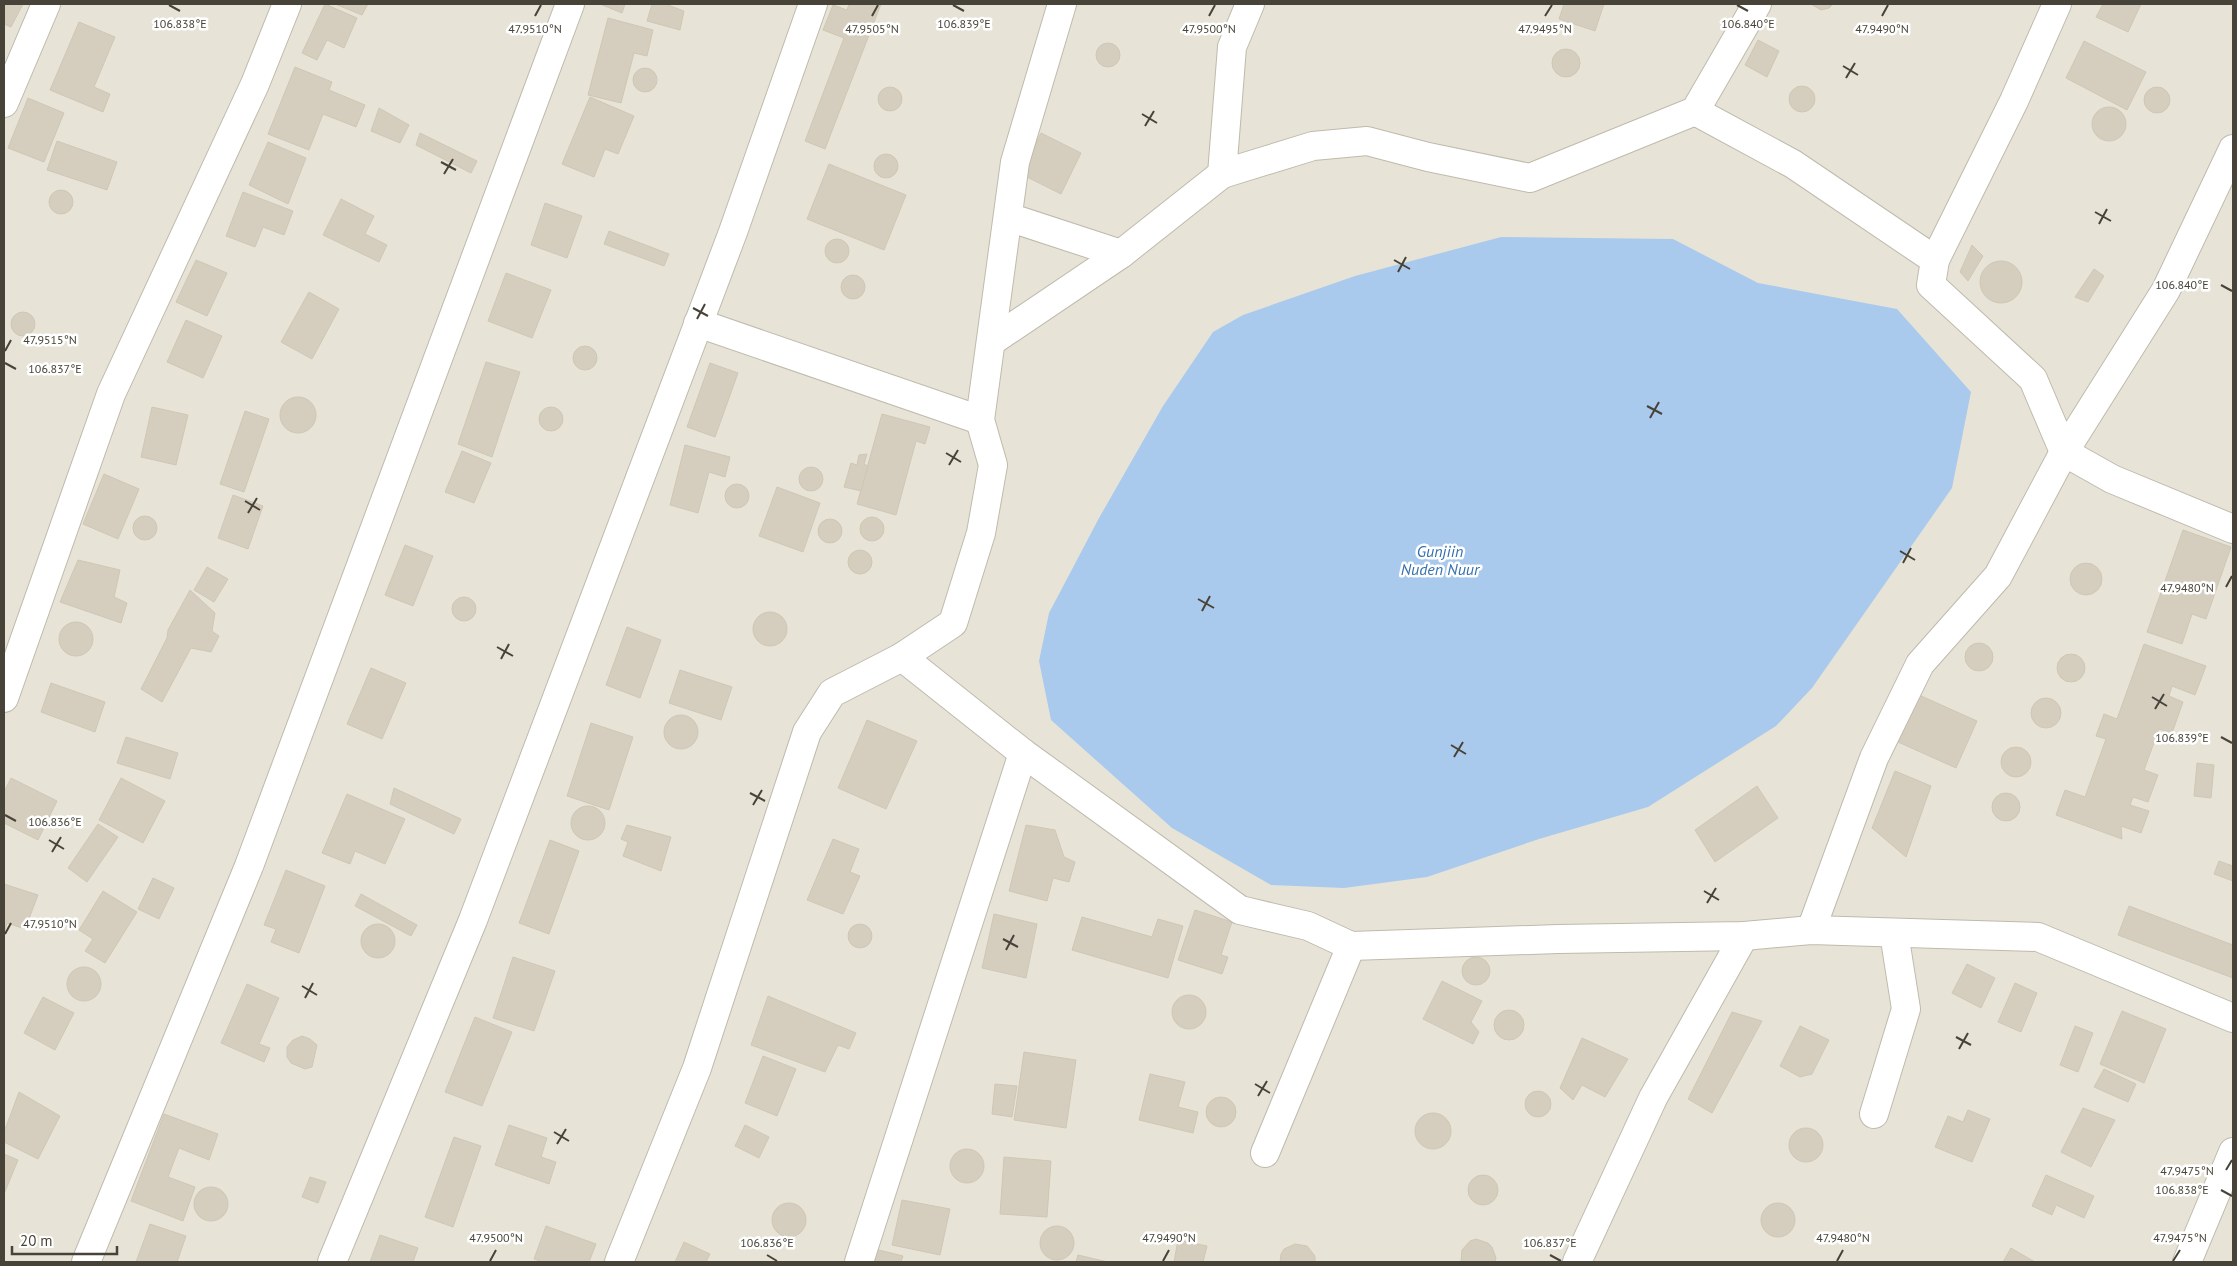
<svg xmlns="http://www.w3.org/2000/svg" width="2237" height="1266" font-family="'PT Sans',sans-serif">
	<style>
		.residential { fill: #e7e4d7 }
		.water { fill: #a9caed }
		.building { fill: #d5cebf; stroke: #cfc7b3 }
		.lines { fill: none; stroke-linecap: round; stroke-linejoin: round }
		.street-casing { stroke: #bfbaac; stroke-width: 30 }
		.street { stroke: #fff; stroke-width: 28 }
		.ticks { fill: none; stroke: #474338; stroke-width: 2 }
		.labels { text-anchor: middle; stroke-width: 5; stroke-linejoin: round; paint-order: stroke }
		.water-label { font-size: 16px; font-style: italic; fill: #366fae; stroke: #fff }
		.ticks-label { font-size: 12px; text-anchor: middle; fill: #474338; stroke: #fff; stroke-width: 5; stroke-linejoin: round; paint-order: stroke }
	</style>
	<rect width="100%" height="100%" fill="#f4f1e9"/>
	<rect class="residential" x="4" y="4" width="2229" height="1258"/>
	<polygon class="water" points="1501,237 1673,239 1758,283 1897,309 1971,392 1952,488 1812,688 1776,726 1648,807 1539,839 1427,877 1344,888 1271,885 1172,828 1051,720 1039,661 1049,613 1099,518 1163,406 1213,332 1243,315 1355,276"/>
	<g class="building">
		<polygon points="4,4 23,4 11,27 4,24"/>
		<polygon points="325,4 357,18 344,48 327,40 317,60 302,53"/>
		<polygon points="335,4 368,4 362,15"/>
		<polygon points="600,4 625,4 622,13"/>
		<polygon points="652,4 665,4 684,11 680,30 647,21"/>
		<polygon points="849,4 881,4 825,149 805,141 844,38 823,30 833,5 847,10"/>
		<polygon points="1564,4 1604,4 1595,31 1559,19"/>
		<polygon points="1811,4 1833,4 1829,8 1821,10"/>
		<polygon points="2103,4 2141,4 2128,32 2096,17"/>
		<polygon points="608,18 653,30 647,56 634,53 621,103 588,95"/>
		<polygon points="79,22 115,37 94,87 110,94 103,112 50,90"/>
		<polygon points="1758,40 1779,51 1767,77 1745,65"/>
		<polygon points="2084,41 2146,72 2127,110 2066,78"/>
		<circle cx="1108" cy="55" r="12"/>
		<circle cx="1566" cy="63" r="14"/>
		<polygon points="295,67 332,82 329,90 365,105 356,127 323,114 309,150 268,134"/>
		<circle cx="645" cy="80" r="12"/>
		<circle cx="1802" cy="99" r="13"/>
		<circle cx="2157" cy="100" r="13"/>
		<circle cx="890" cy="99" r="12"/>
		<polygon points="590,97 634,116 618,154 605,149 594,177 562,164"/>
		<polygon points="28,98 64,113 44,162 8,148"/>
		<circle cx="2109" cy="124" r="17"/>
		<polygon points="379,108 409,125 400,143 371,131"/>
		<polygon points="420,133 477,161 471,173 416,145"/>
		<polygon points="1041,133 1081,153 1061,194 1021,174"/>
		<polygon points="57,141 117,162 107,190 47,170"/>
		<polygon points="268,142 306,158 288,204 249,185"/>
		<circle cx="886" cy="166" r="12"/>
		<polygon points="829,164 906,195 884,250 807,219"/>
		<circle cx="61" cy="202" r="12"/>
		<polygon points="243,192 293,211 284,235 263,227 255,247 226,236"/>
		<polygon points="341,199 374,216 365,234 387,245 379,262 323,235"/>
		<polygon points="545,203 582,216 567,258 531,245"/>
		<polygon points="609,231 669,254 664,266 604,244"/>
		<circle cx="837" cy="251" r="12"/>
		<polygon points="1972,245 1983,256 1968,281 1960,272"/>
		<polygon points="196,260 227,273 207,316 176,302"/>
		<circle cx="2001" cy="282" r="21"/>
		<polygon points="2094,269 2104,276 2088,302 2075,297"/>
		<polygon points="506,273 551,290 532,338 488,321"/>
		<circle cx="853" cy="287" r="12"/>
		<polygon points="309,292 339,309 312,359 281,342"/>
		<circle cx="23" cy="324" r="12"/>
		<polygon points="186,320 222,336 203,378 167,362"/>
		<circle cx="585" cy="358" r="12"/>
		<polygon points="486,362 520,372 492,457 458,444"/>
		<polygon points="710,363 738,373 715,437 687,427"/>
		<circle cx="298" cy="415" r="18"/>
		<polygon points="152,407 188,415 176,465 141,457"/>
		<circle cx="551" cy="419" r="12"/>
		<polygon points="245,411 269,419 244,492 220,484"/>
		<polygon points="882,414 930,427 925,444 916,441 896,515 857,504"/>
		<polygon points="685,445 730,457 725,477 709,472 698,513 670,505"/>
		<polygon points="462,451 491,463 474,503 445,492"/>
		<polygon points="867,454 864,464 868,466 861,491 844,487 851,463 857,465 859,455"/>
		<circle cx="811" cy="479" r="12"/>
		<polygon points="104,474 139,489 118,539 83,524"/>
		<circle cx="737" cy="496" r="12"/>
		<polygon points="777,487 820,503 803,552 759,536"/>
		<polygon points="233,495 263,506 248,549 218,538"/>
		<circle cx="145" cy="528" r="12"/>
		<circle cx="872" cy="529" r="12"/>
		<circle cx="830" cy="531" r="12"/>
		<polygon points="2183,530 2231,547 2206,619 2192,614 2182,644 2147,632"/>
		<polygon points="405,545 433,556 413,606 385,595"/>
		<circle cx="860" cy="562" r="12"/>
		<polygon points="78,560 120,570 114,597 127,603 121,623 60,602"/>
		<circle cx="2086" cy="579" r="16"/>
		<polygon points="207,567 228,579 214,602 194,590"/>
		<polygon points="190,590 215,613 212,631 219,636 211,652 191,648 162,702 141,689 167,638 168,630"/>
		<circle cx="464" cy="609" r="12"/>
		<circle cx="770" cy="629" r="17"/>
		<circle cx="76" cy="639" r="17"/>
		<polygon points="627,627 661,640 640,698 606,685"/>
		<circle cx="1979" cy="657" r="14"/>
		<polygon points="2144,644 2206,666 2195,695 2172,686 2169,696 2183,702 2172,733 2159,729 2144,770 2158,775 2148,802 2133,797 2130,805 2149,811 2141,833 2121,826 2122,839 2056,815 2065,790 2085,797 2106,739 2096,736 2104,714 2117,719"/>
		<circle cx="2071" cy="668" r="14"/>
		<polygon points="371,668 406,683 382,739 347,724"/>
		<polygon points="680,670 732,687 721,720 669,703"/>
		<polygon points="51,683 105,702 95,732 41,712"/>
		<polygon points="1919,695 1977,721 1956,768 1898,742"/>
		<circle cx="2046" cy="713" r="15"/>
		<circle cx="681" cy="732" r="17"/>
		<polygon points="867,720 917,741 886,809 838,788"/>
		<polygon points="591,723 633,737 609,810 567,796"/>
		<polygon points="126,737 178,753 170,779 117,763"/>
		<circle cx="2016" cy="762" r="15"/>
		<polygon points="2197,763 2214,765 2211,798 2194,796"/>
		<polygon points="1895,771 1931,786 1906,857 1872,828"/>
		<polygon points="11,778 57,801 38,840 4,823 4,792"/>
		<polygon points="121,778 165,801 143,843 99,820"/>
		<polygon points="1757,786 1778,818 1715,862 1695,830"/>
		<polygon points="394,788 461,819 454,834 390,804"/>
		<circle cx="2006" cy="807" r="14"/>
		<polygon points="347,794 405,819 385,864 355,851 350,864 322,853"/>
		<circle cx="588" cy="823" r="17"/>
		<polygon points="98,824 118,837 87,882 68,868"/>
		<polygon points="627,825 671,837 661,871 623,856 628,842 621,839"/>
		<polygon points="1026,825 1055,830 1064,857 1075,862 1069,882 1053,878 1047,901 1009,891"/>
		<polygon points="833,839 859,849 850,872 860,876 843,914 807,900"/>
		<polygon points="550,840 579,851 549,934 519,923"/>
		<polygon points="2219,861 2233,866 2233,881 2214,874"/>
		<polygon points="286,870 325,886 299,953 271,942 276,929 264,925"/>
		<polygon points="153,878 174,888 159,919 138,909"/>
		<polygon points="4,884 38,895 25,929 7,923 4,934"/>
		<polygon points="103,891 137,912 105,963 85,951 93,939 79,930"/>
		<polygon points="361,894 417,925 411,936 355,906"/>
		<polygon points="2129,906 2233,945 2233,978 2118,935"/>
		<polygon points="1195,910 1232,922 1221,955 1228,957 1222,974 1178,960"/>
		<polygon points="994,914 1037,924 1026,978 982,968"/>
		<polygon points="1082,917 1152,937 1158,919 1183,926 1168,978 1072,950"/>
		<circle cx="378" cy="941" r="17"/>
		<circle cx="860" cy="936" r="12"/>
		<polygon points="513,957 555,971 534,1031 493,1018"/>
		<circle cx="1476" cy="971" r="14"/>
		<polygon points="1967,964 1995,978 1981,1008 1952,993"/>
		<circle cx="84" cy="984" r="17"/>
		<polygon points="1442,981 1482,1001 1471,1022 1479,1032 1473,1044 1423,1019"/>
		<polygon points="2015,983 2037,993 2021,1032 1998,1022"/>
		<polygon points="247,984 279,998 259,1044 270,1048 264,1062 221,1043"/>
		<circle cx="1189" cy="1012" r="17"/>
		<polygon points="768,996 856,1033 849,1049 838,1045 825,1072 751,1045"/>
		<polygon points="43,997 74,1013 55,1050 24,1033"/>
		<circle cx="1509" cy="1025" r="15"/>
		<polygon points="2122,1011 2166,1029 2144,1083 2100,1064"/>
		<polygon points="1732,1012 1762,1021 1712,1113 1688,1099"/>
		<polygon points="475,1017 512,1032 482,1106 445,1092"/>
		<polygon points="1800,1026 1829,1040 1812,1074 1800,1077 1780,1066"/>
		<polygon points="2075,1026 2093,1033 2078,1072 2060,1065"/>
		<polygon points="302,1036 310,1039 317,1045 312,1067 305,1069 291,1063 287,1057 287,1047 293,1040"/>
		<polygon points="1582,1038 1628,1059 1605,1097 1582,1085 1573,1100 1560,1088"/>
		<polygon points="1024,1052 1076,1060 1066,1128 1014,1120"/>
		<polygon points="763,1056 796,1069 777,1116 745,1103"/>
		<polygon points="2104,1069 2136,1084 2128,1102 2094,1087"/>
		<polygon points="1150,1074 1185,1082 1178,1107 1198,1112 1193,1133 1139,1120"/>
		<polygon points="995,1084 1017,1086 1012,1117 992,1114"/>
		<circle cx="1538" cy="1104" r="13"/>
		<polygon points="19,1092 60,1116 38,1159 4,1142 4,1132"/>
		<circle cx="1221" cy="1112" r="15"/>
		<polygon points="2083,1108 2115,1120 2091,1167 2061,1152"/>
		<polygon points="1968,1110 1990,1119 1972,1162 1935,1147 1948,1116 1963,1122"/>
		<circle cx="1433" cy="1131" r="18"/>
		<polygon points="164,1114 218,1134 209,1160 179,1148 168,1177 195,1187 183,1221 131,1201"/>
		<polygon points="509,1125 547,1138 541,1157 556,1162 549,1184 495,1165"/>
		<polygon points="745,1125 769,1137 759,1158 735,1146"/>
		<circle cx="1806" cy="1145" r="17"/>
		<polygon points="454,1137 481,1146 453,1227 425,1217"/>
		<circle cx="967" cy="1166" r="17"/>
		<polygon points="4,1154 18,1160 4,1194"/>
		<polygon points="1004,1157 1051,1161 1047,1217 1000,1214"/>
		<polygon points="2046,1175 2094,1196 2084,1218 2056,1205 2052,1215 2032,1206"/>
		<circle cx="1483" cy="1190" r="15"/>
		<polygon points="310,1177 326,1182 318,1203 302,1197"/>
		<circle cx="211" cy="1204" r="17"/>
		<polygon points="902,1200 950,1209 940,1255 892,1245"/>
		<circle cx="1778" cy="1220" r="17"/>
		<circle cx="789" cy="1220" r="17"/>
		<polygon points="150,1224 186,1236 177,1262 136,1262"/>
		<circle cx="1057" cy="1243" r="17"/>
		<polygon points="546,1226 596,1244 589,1262 543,1262 534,1259"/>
		<polygon points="380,1235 418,1248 413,1262 370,1262"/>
		<polygon points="1476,1239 1488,1243 1492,1247 1496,1258 1495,1262 1461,1262 1462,1250 1470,1241"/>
		<polygon points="1178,1240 1207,1246 1203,1262 1174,1262"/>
		<polygon points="684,1242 710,1254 706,1262 675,1262"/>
		<polygon points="1295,1244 1307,1246 1315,1256 1315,1262 1280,1262 1281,1254 1284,1249"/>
		<polygon points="2011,1248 2035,1262 2003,1262"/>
		<polygon points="875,1249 903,1256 901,1262 871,1262"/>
		<polygon points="1078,1255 1108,1262 1076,1262"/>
	</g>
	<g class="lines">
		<g class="street-casing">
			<g id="street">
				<polyline points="4,103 46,4"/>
				<polyline points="1695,111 1793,164 1935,260 1931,285 2033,379 2064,452 2166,290 2233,149"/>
				<polyline points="1222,174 1313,146 1367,141 1428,157 1530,178 1695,111 1757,4"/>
				<polyline points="1008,217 1121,254"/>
				<polyline points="1935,260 2014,101 2057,4"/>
				<polyline points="698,323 980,420"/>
				<polyline points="992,341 1121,254 1222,174 1232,47 1250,4"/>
				<polyline points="902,657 1023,753 1240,910 1308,926 1351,946 1558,939 1744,936 1811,930 2038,937 2233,1018"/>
				<polyline points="4,698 111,394 255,84 287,4"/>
				<polyline points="1811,930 1874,758 1920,664 1998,576 2064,452 2112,479 2233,529"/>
				<polyline points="1874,1114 1906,1009 1894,933"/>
				<polyline points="1265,1153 1351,946"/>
				<polyline points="86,1262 249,866 570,4"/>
				<polyline points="332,1262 473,920 733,232 813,4"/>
				<polyline points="619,1262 697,1068 807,732 832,693 902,657 953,623 981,533 993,465 980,420 1015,162 1062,4"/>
				<polyline points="859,1262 1023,753"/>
				<polyline points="1577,1262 1653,1098 1744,936"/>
				<polyline points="2187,1262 2233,1152"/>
			</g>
		</g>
		<use href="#street" class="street"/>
	</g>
	<path class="ticks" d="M169,5L180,11M953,5L964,11M1737,5L1748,11M535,16L541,5M872,16L878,5M1209,16L1215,5M1545,16L1552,5M1882,16L1888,5M1843,66L1858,75M1846,78L1855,63M1142,114L1157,123M1145,126L1154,111M441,162L456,170M444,174L453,159M2095,212L2111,221M2099,224L2107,209M1394,260L1410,269M1398,272L1406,257M2221,285L2232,291M693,308L708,316M697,319L705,304M5,351L11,340M5,363L16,369M1647,406L1662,414M1650,418L1659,402M946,453L961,462M949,465L958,450M245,501L260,510M248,513L257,498M1900,551L1915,560M1903,563L1911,548M2226,587L2232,576M1198,599L1214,608M1202,611L1210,596M497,647L513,656M501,659L509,644M2152,697L2167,706M2155,709L2164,694M2221,737L2232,743M1451,745L1466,754M1454,757L1463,742M750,793L765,801M753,805L762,790M5,815L16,821M49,840L64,849M52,852L61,837M1704,891L1719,900M1707,903L1716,888M5,934L11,923M1003,939L1018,947M1006,950L1014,935M302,986L317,995M305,998L313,983M1956,1037L1971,1045M1959,1049L1968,1033M1255,1084L1270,1093M1258,1096L1267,1081M554,1132L569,1141M557,1144L566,1129M2226,1170L2232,1160M2221,1190L2232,1196M767,1255L777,1261M1550,1255L1561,1261M490,1261L496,1250M1163,1261L1169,1250M1837,1261L1843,1250M2173,1261L2180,1250"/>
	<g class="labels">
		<g class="water-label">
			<text x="1440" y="557">Gunjiin<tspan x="1440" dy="18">Nuden Nuur</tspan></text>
		</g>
	</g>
	<g class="ticks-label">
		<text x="180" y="28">106.838°E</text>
		<text x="964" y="28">106.839°E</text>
		<text x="1748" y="28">106.840°E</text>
		<text x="535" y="33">47.9510°N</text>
		<text x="872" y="33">47.9505°N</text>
		<text x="1209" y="33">47.9500°N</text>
		<text x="1545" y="33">47.9495°N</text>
		<text x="1882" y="33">47.9490°N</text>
		<text x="2182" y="289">106.840°E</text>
		<text x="50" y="344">47.9515°N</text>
		<text x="55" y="373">106.837°E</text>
		<text x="2187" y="592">47.9480°N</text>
		<text x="2182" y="742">106.839°E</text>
		<text x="55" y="826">106.836°E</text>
		<text x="50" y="928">47.9510°N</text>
		<text x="2187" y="1175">47.9475°N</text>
		<text x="2182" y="1194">106.838°E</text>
		<text x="496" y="1242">47.9500°N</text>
		<text x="1169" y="1242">47.9490°N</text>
		<text x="1843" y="1242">47.9480°N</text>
		<text x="2180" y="1242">47.9475°N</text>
		<text x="767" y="1247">106.836°E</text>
		<text x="1550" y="1247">106.837°E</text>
	</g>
	<rect width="2237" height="1266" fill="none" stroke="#474338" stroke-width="10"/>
	<path d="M12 1246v8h105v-8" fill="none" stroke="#474338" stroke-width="2.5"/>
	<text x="20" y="1246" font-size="15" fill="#474338" stroke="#ffffff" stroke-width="4" paint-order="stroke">20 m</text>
</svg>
